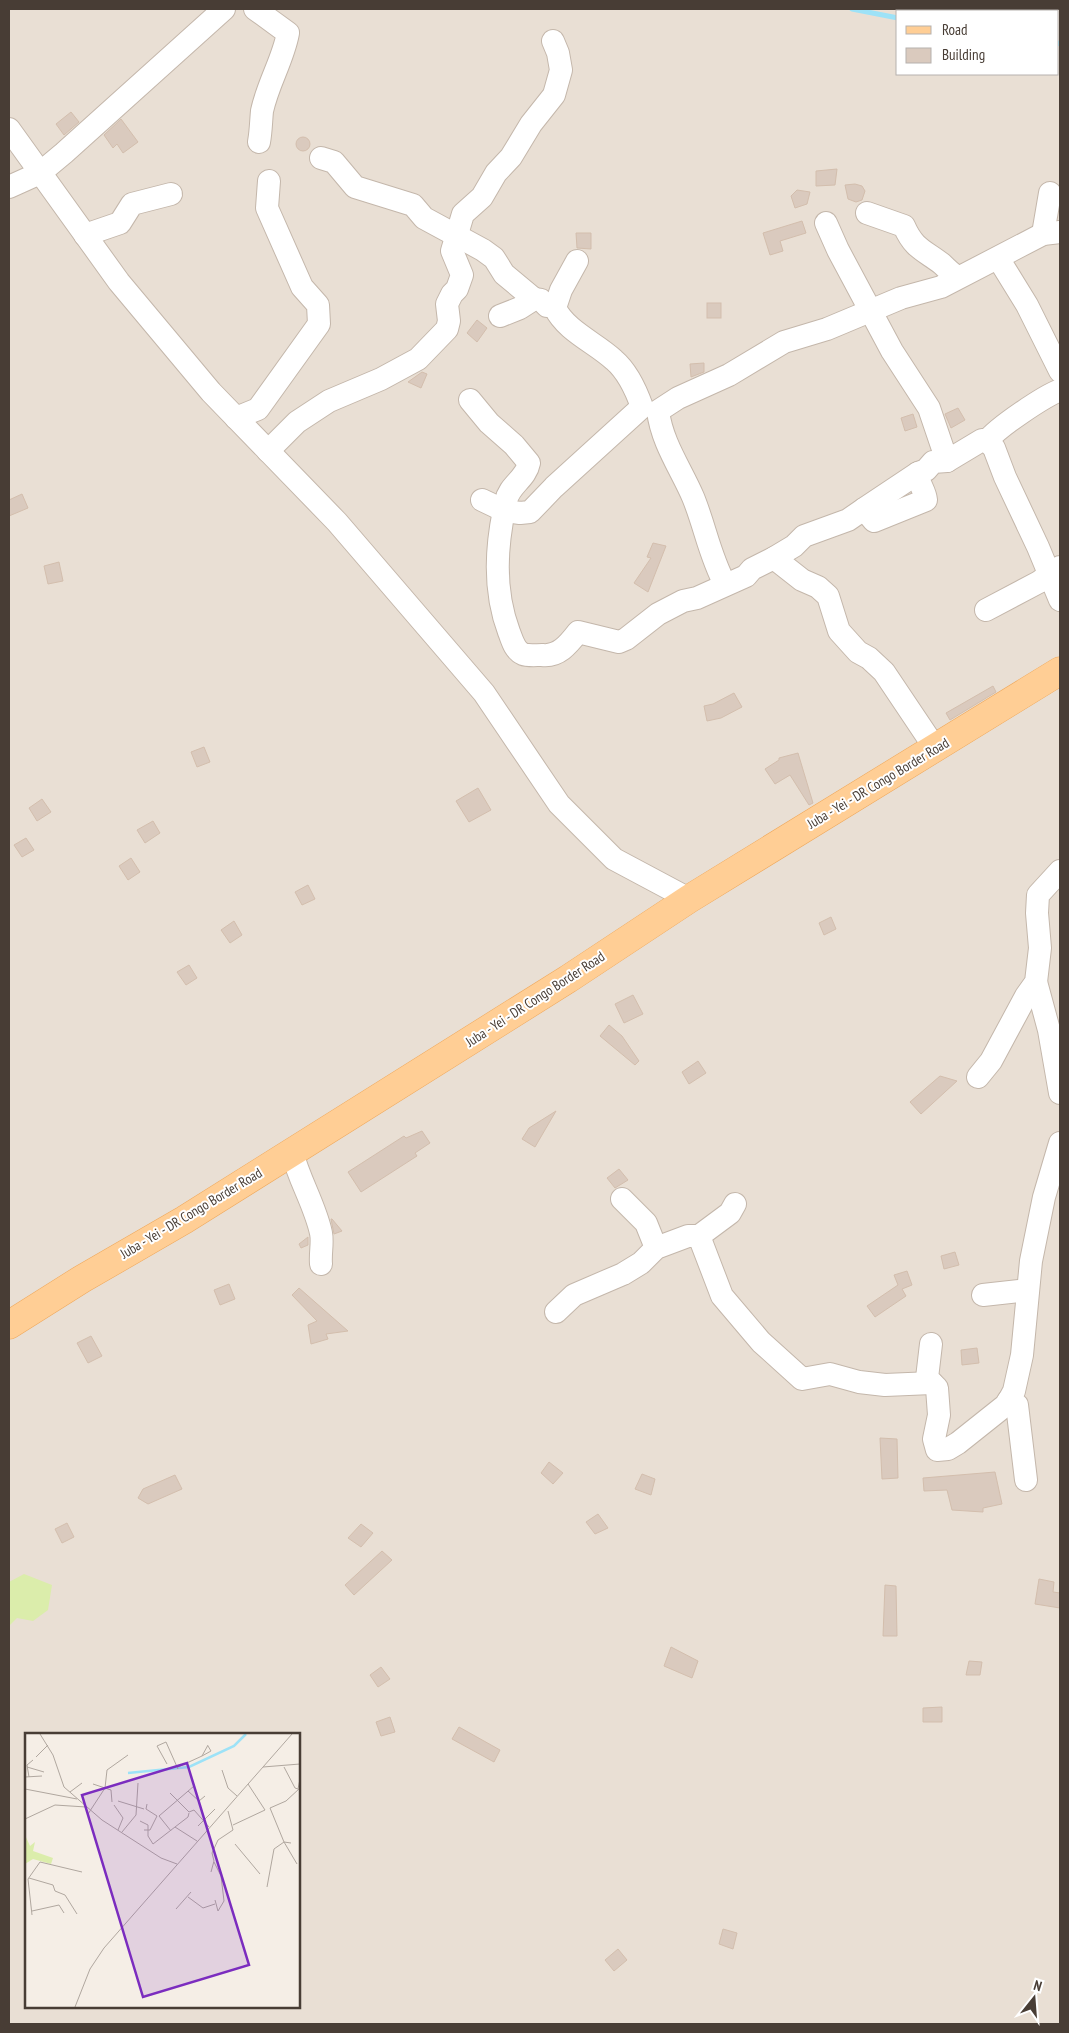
<svg xmlns="http://www.w3.org/2000/svg" width="1069" height="2033" font-family="'PT Sans Narrow',sans-serif">
	<style>
		.residential { fill: #e9dfd4; fill-rule: evenodd }
		.green { fill: #dbedab }
		.lines { fill: none; stroke-linecap: round; stroke-linejoin: round }
		.stream { stroke: #9de2f7; stroke-width: 5 }
		.building { fill: #dacabe; stroke: #d3bead }
		.minor-casing { stroke: #c4b7ab; stroke-width: 24 }
		.major-casing { stroke: #efa85b; stroke-width: 29 }
		.minor { stroke: #fff; stroke-width: 22 }
		.major { stroke: #ffce95; stroke-width: 28 }
		.labels { text-anchor: middle; stroke-width: 4; stroke-linejoin: round; paint-order: stroke }
		.street-label { font-size: 14px; fill: #483d35; stroke: #fff }
		.inset-river { fill: none; stroke: #9de2f7; stroke-width: 2.5 }
		.inset-road { fill: none; stroke: #b0a79f; stroke-width: 1 }
		.view { fill: #7b2cbf; fill-opacity: 0.15; stroke: #7b2cbf; stroke-width: 2.5 }
		.inset-edge { fill: none; stroke: #483d35; stroke-width: 2.5 }
	</style>
	<rect width="100%" height="100%" fill="#f5eee6"/>
	<path class="residential" d="M9,9H1060V2024H9ZM898,11H1058V74H898ZM26,1734H299V2007H26Z"/>
	<polygon class="green" points="24,1574 52,1585 48,1610 33,1621 17,1618 9,1626 9,1582"/>
	<g class="lines">
		<g class="stream">
			<polyline points="852,9 898,18"/>
			<polyline points="1058,43 1060,44"/>
		</g>
	</g>
	<g class="building">
		<polygon points="71,112 79,122 64,135 56,124"/>
		<polygon points="121,119 138,142 123,153 117,144 113,148 104,135"/>
		<circle cx="303" cy="144" r="7"/>
		<polygon points="837,169 835,185 816,186 816,171"/>
		<polygon points="855,184 862,186 865,191 862,200 856,202 848,199 845,185"/>
		<polygon points="797,190 810,192 807,204 795,208 791,196"/>
		<polygon points="802,221 806,233 780,241 783,251 770,255 763,233"/>
		<polygon points="576,233 591,233 591,249 577,248"/>
		<rect x="707" y="303" width="14" height="15"/>
		<polygon points="477,320 487,328 477,342 467,333"/>
		<polygon points="704,363 704,372 691,377 690,364"/>
		<polygon points="422,372 427,374 421,388 408,382"/>
		<polygon points="958,408 965,420 951,428 945,414"/>
		<polygon points="913,414 917,427 905,431 901,418"/>
		<polygon points="22,494 28,508 9,516 9,500"/>
		<polygon points="653,543 666,546 648,592 634,583 651,558 647,557"/>
		<polygon points="59,562 63,581 48,584 44,566"/>
		<polygon points="993,686 996,692 950,720 946,713"/>
		<polygon points="734,693 742,707 721,718 707,721 704,706 713,704"/>
		<polygon points="204,747 210,762 197,767 191,752"/>
		<polygon points="798,753 813,803 809,805 790,775 775,784 765,769 779,760 779,758"/>
		<polygon points="478,788 491,810 469,822 456,801"/>
		<polygon points="42,799 51,812 37,821 29,808"/>
		<polygon points="153,821 160,833 145,843 137,830"/>
		<polygon points="26,838 34,850 22,857 14,845"/>
		<polygon points="131,858 140,872 128,880 119,866"/>
		<polygon points="308,885 315,899 302,905 295,892"/>
		<polygon points="831,917 836,929 824,935 819,923"/>
		<polygon points="234,921 242,935 230,943 221,930"/>
		<polygon points="189,965 197,978 186,985 177,972"/>
		<polygon points="633,995 643,1014 624,1023 615,1004"/>
		<polygon points="609,1025 622,1036 639,1061 635,1065 600,1036"/>
		<polygon points="698,1061 706,1073 689,1084 682,1072"/>
		<polygon points="940,1076 957,1081 921,1114 910,1102"/>
		<polygon points="556,1111 535,1147 522,1139 529,1128"/>
		<polygon points="422,1131 430,1143 415,1153 417,1156 361,1192 348,1172 404,1136 406,1138"/>
		<polygon points="619,1169 628,1180 615,1188 607,1178"/>
		<polygon points="331,1219 332,1219 342,1231 334,1234"/>
		<polygon points="308,1237 308,1245 301,1248 299,1244"/>
		<polygon points="955,1252 959,1265 944,1269 941,1256"/>
		<polygon points="907,1271 912,1285 902,1289 906,1296 875,1317 867,1306 898,1285 894,1275"/>
		<polygon points="229,1284 235,1299 220,1305 214,1290"/>
		<polygon points="299,1288 348,1331 326,1334 328,1339 311,1344 308,1325 317,1321 292,1295"/>
		<polygon points="91,1336 102,1356 88,1363 77,1343"/>
		<polygon points="977,1348 979,1363 962,1365 961,1350"/>
		<polygon points="880,1438 897,1439 898,1478 882,1479"/>
		<polygon points="549,1462 563,1473 553,1484 541,1473"/>
		<polygon points="995,1472 1002,1504 983,1508 983,1512 952,1510 947,1490 924,1491 923,1478"/>
		<polygon points="642,1474 655,1479 651,1495 635,1489"/>
		<polygon points="175,1475 182,1489 148,1504 138,1498 143,1489"/>
		<polygon points="598,1514 608,1528 595,1534 586,1522"/>
		<polygon points="67,1523 74,1537 62,1543 55,1529"/>
		<polygon points="361,1524 373,1533 361,1547 348,1538"/>
		<polygon points="382,1551 392,1560 354,1595 345,1585"/>
		<polygon points="1039,1579 1054,1582 1053,1592 1060,1593 1060,1608 1035,1604"/>
		<polygon points="885,1585 896,1586 897,1636 883,1636"/>
		<polygon points="671,1647 698,1661 692,1678 664,1666"/>
		<polygon points="969,1661 982,1662 980,1675 966,1675"/>
		<polygon points="381,1667 390,1679 378,1687 370,1675"/>
		<polygon points="942,1707 942,1722 923,1722 923,1708"/>
		<polygon points="390,1717 395,1732 381,1736 376,1722"/>
		<polygon points="459,1727 500,1750 494,1762 452,1739"/>
		<polygon points="723,1929 737,1933 733,1949 719,1944"/>
		<polygon points="618,1949 627,1960 614,1971 605,1960"/>
	</g>
	<g class="lines">
		<g class="minor-casing">
			<g id="minor">
				<path d="M255,9L288,33C283,60 268,83 262,111C261,121 261,131 259,142"/>
				<polyline points="975,11 980,9"/>
				<polyline points="9,129 119,282 211,392 337,522 484,693 559,804 614,859 689,899"/>
				<polyline points="321,158 334,162 355,187 413,205 424,218 483,250 494,258 504,274 534,299"/>
				<polyline points="9,187 40,173 64,153 224,9"/>
				<path d="M867,213L904,226C914,249 924,250 942,264C947,269 951,273 957,277"/>
				<polyline points="826,223 838,250 892,351 929,408 947,461 982,440 987,441 994,448 1005,477 1038,547 1060,600"/>
				<polyline points="1043,234 1050,193"/>
				<polyline points="85,235 120,223 132,204 171,194"/>
				<polyline points="998,258 1027,305 1060,371"/>
				<polyline points="500,316 520,308 534,299 541,300 547,306"/>
				<path d="M470,400L489,423L514,445L529,463C526,479 509,485 506,501C496,545 493,589 509,632C512,639 514,650 523,654C528,656 536,655 542,655C558,657 568,645 578,632L619,642L626,639L658,614L683,601L697,598L746,576L752,569L774,558L802,580L818,587L828,596L839,631L858,652L869,658L884,672L935,748"/>
				<polyline points="236,418 258,409 319,324 318,305 302,287 267,208 269,181"/>
				<path d="M987,441C998,427 1043,397 1060,390"/>
				<polyline points="268,451 297,422 329,401 381,379 418,359 447,329 449,321 447,304 452,294 457,289 462,275 452,251 463,214 482,197 496,173 511,157 531,124 554,95 561,70 558,53 553,41"/>
				<path d="M482,500L505,511L520,513L530,512L554,487L642,407C636,390 628,372 614,360C596,343 566,331 555,308L561,290L577,261"/>
				<polyline points="864,509 918,473"/>
				<path d="M774,558L794,546L804,536L848,520L864,509L874,521L926,500C925,490 918,484 918,473L926,470L933,462L947,461"/>
				<path d="M725,584C710,557 705,526 693,497C681,469 662,443 658,411L678,398L729,375L784,342L827,329L901,298L941,287L1043,234L1060,232"/>
				<polyline points="986,610 1039,582 1060,567"/>
				<polyline points="1036,982 1049,1030 1060,1093"/>
				<polyline points="978,1077 991,1061 1026,996 1036,982 1040,948 1037,913 1038,895 1060,871"/>
				<path d="M292,1152C299,1180 315,1205 321,1233C323,1243 320,1253 321,1264"/>
				<polyline points="622,1199 646,1223 656,1248"/>
				<polyline points="699,1236 722,1296 761,1342 802,1379 830,1374 859,1382 885,1385 932,1383"/>
				<polyline points="983,1295 1028,1290"/>
				<polyline points="556,1312 574,1295 623,1274 641,1263 656,1248 688,1236 699,1236 730,1213 735,1204"/>
				<polyline points="931,1344 927,1378 937,1388 939,1415 934,1439 937,1450 948,1449 958,1443 1007,1404 1014,1391 1022,1355 1031,1261 1044,1197 1060,1143"/>
				<polyline points="1008,1401 1017,1405 1026,1480"/>
			</g>
		</g>
		<g class="major-casing">
			<polyline id="major" points="9,1325 82,1279 184,1220 568,979 689,899 1060,671"/>
		</g>
		<use href="#minor" class="minor"/>
		<use href="#major" class="major"/>
	</g>
	<g class="labels">
		<g class="street-label">
			<text transform="translate(878 783) rotate(-31)" y="5">Juba - Yei - DR Congo Border Road</text>
			<text transform="translate(535 999) rotate(-33)" y="5">Juba - Yei - DR Congo Border Road</text>
			<text transform="translate(191 1213) rotate(-31)" y="5">Juba - Yei - DR Congo Border Road</text>
		</g>
	</g>
	<g transform="translate(25 1733)">
		<rect width="275" height="275" fill="#f5eee6"/>
		<path d="M0,102L5,113L10,109L8,118L28,125L26,131L8,126L0,131Z" fill="#dbedab"/>
		<path class="inset-river" d="M103,40L164,34L209,13L221,1"/>
		<path class="inset-road" d="M15,1L28,22L39,54L77,87L136,125L152,131M177,23L186,18L183,13M11,24L23,12M142,31L132,13L141,9L153,36M2,34L19,39M153,34L177,23L183,12M238,34L275,31M259,34L270,55L273,56L275,46M197,37L203,55L212,63M0,44L17,43M4,44L2,32L8,27M68,51L86,57L87,69M0,56L52,66M163,58L174,68L180,63M45,59L57,50M145,60L164,79L169,77L184,94M93,68L119,76M89,72L98,85L93,97M245,75L259,109L266,110M245,75L261,68L275,55M63,81L80,55L82,37L103,22M0,86L30,72L61,74M115,88L123,92V103L128,111L150,94L172,108M208,92L240,77L223,51M173,93L190,76M150,94L163,84L164,80M119,97H125L132,83L121,76L122,71M146,98L134,83L169,53M97,99L111,82L113,50M210,111L235,141M189,129L196,143L199,168L193,178L190,167M186,139L189,128L187,120L193,107L208,97L203,78M4,145L28,152L30,158L40,162L52,181M242,154L249,116L259,109L272,131M163,164L178,175L190,171M151,176L166,159M7,178L34,172L39,180M7,182L3,146L15,129L57,139M50,274L65,236L79,215L267,1"/>
		<path class="view" d="M162,30L224,232L118,264L57,62Z"/>
		<rect width="275" height="275" class="inset-edge"/>
	</g>
	<rect width="1069" height="2033" fill="none" stroke="#483d35" stroke-width="20"/>
	<rect x="896" y="10" width="162" height="65" fill="#ffffff" stroke="#b6b1ae"/>
	<rect x="906" y="26" width="25" height="8" fill="#ffce95" stroke="#b6b1ae"/>
	<text x="942" y="35" font-size="15" fill="#483d35">Road</text>
	<rect x="906" y="48" width="25" height="15" fill="#dacabe" stroke="#b6b1ae"/>
	<text x="942" y="60" font-size="15" fill="#483d35">Building</text>
	<g transform="translate(1034 1998) rotate(17)" stroke="#ffffff" stroke-width="4" paint-order="stroke">
	<path d="M0-4L9 19L0 12L-9 19Z" fill="#483d35"/>
	<text y="-8" font-size="14" font-weight="bold" text-anchor="middle" fill="#483d35">N</text>
	</g>
</svg>
